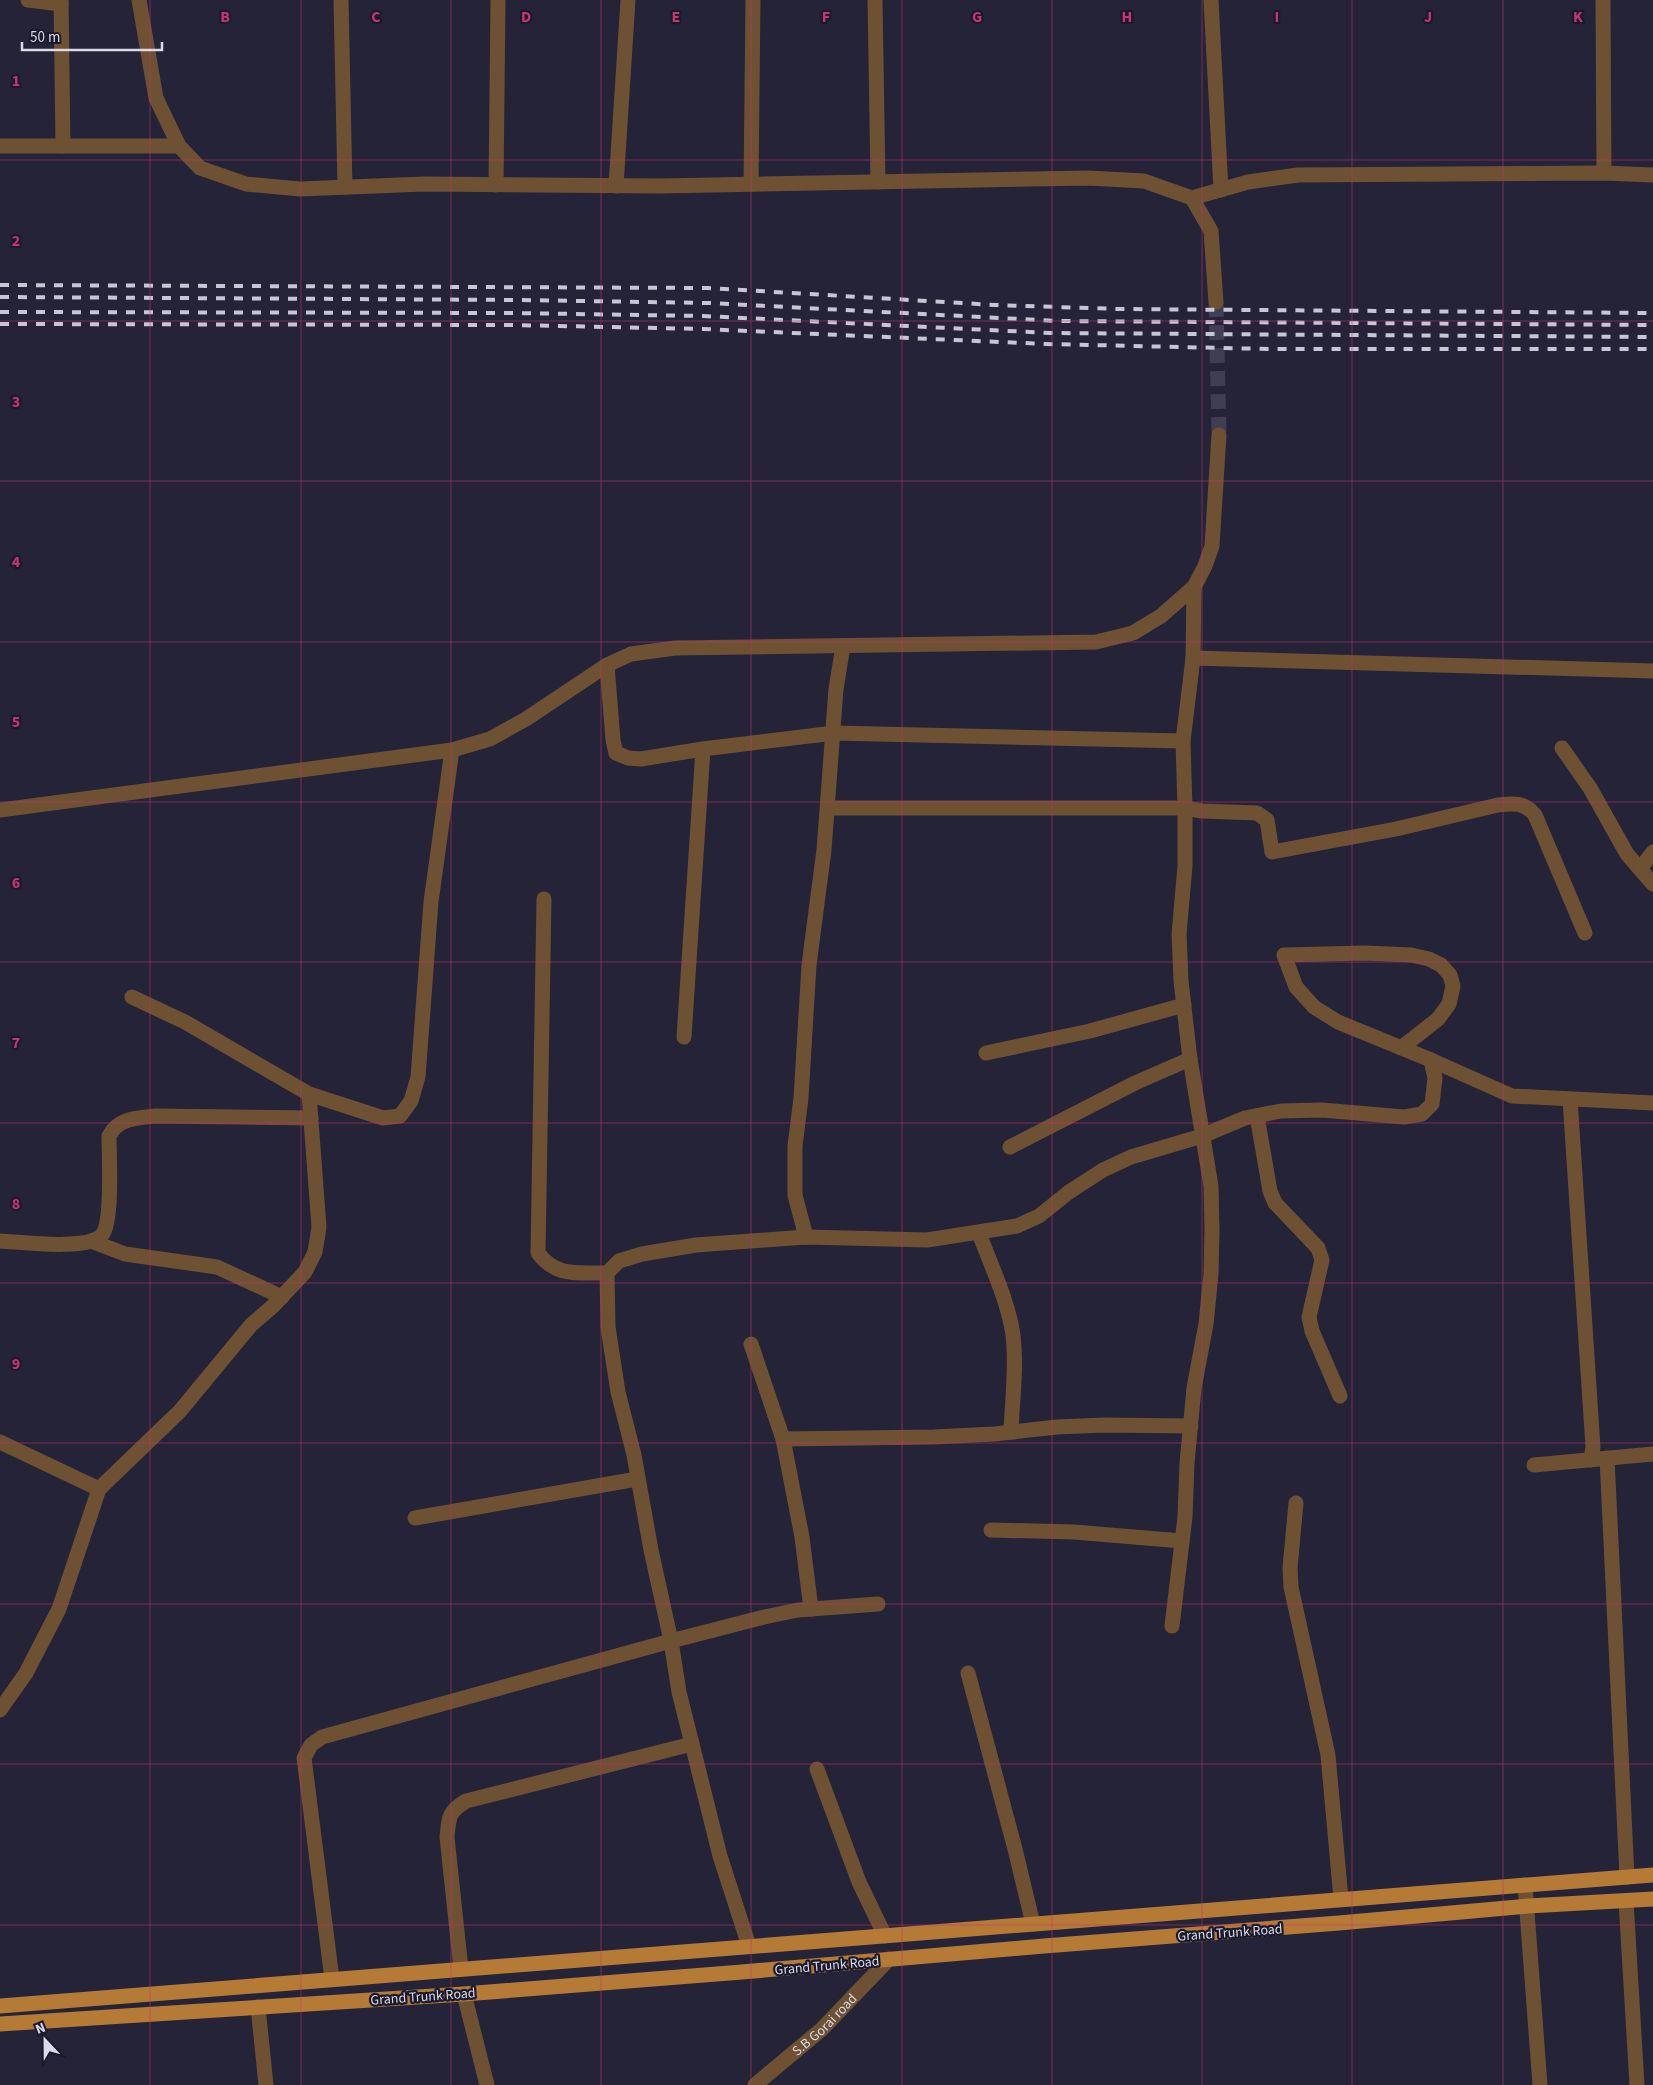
<svg xmlns="http://www.w3.org/2000/svg" width="1653" height="2085" font-family="'Source Sans 3',sans-serif">
	<style>
		.lines { fill: none; stroke-linecap: round; stroke-linejoin: round }
		.minor-tunnel { stroke: #3f3e52; stroke-width: 15; stroke-dasharray: 15 8; stroke-linecap: butt }
		.minor { stroke: #6e5132; stroke-width: 15 }
		.major { stroke: #b57a35; stroke-width: 15 }
		.rail { stroke: #c6c6d5; stroke-width: 4; stroke-dasharray: 9 9; stroke-linecap: butt }
		.grid { fill: none; stroke: #c63570; stroke-width: 1; stroke-opacity: 0.55 }
		.labels { text-anchor: middle; stroke-width: 4.5; stroke-linejoin: round; paint-order: stroke }
		.street-label { font-size: 14px; fill: #dadae8; stroke: #1b1a2d }
		.grid-label { font-size: 16px; text-anchor: middle; font-weight: bold; fill: #c63570; stroke: #1b1a2d; stroke-width: 4.5; stroke-linejoin: round; paint-order: stroke }
	</style>
	<rect width="100%" height="100%" fill="#242338"/>
	<g class="lines">
		<polyline class="minor-tunnel" points="1216,302 1219,435"/>
		<g class="minor">
			<polyline points="28,0 61,4"/>
			<polyline points="61,0 63,146"/>
			<polyline points="139,0 156,98 179,146 200,168 246,184 300,189 424,184 660,186 1088,178 1144,181 1192,198 1211,231 1216,302"/>
			<polyline points="341,0 345,187"/>
			<polyline points="875,0 878,182"/>
			<polyline points="1211,0 1221,190"/>
			<polyline points="1603,0 1604,173"/>
			<polyline points="0,146 179,146"/>
			<polyline points="751,184 753,0"/>
			<polyline points="496,185 498,0"/>
			<polyline points="616,186 628,0"/>
			<polyline points="1192,198 1248,182 1298,175 1604,173 1653,175"/>
			<path d="M1194,587L1193,658L1183,741L1185,808L1202,811L1257,813L1267,820L1272,852L1396,829L1498,805C1514,803 1524,802 1535,815L1585,933"/>
			<polyline points="1193,658 1653,671"/>
			<polyline points="607,665 613,740 616,753 628,758 641,759 703,749 834,733 1183,741"/>
			<polyline points="1562,748 1590,788 1627,854 1653,884"/>
			<polyline points="828,808 1185,808 1185,866 1179,934 1181,981 1190,1059 1211,1186 1212,1230 1211,1274 1206,1324 1194,1388 1187,1463 1185,1517 1172,1626"/>
			<polyline points="0,810 452,750 490,739 526,719 607,665 631,654 675,648 1096,642 1133,633 1161,616 1194,587 1205,566 1212,546 1219,435"/>
			<polyline points="1640,869 1653,852"/>
			<path d="M544,899L538,1253C557,1278 578,1272 607,1273"/>
			<polyline points="132,997 185,1022 309,1094 383,1118 400,1116 411,1101 418,1077 431,902 452,750"/>
			<polyline points="684,1037 703,749"/>
			<polyline points="1401,1048 1438,1019 1449,1004 1453,986 1450,975 1441,965 1429,959 1411,955 1365,953 1284,955 1296,987 1314,1007 1338,1022 1431,1060 1512,1096 1653,1103"/>
			<polyline points="986,1053 1090,1031 1184,1005"/>
			<polyline points="1570,1099 1593,1447 1591,1460"/>
			<polyline points="1257,1116 1270,1191 1275,1203 1318,1248 1322,1260 1309,1317 1312,1331 1340,1396"/>
			<polyline points="1010,1147 1135,1083 1190,1059"/>
			<path d="M979,1233C991,1266 1008,1300 1013,1335C1017,1367 1012,1401 1011,1432"/>
			<polyline points="806,1237 795,1195 795,1146 801,1098 809,965 824,850 836,689 843,646"/>
			<path d="M0,1241C22,1242 87,1251 102,1235C113,1222 109,1155 109,1136C118,1118 137,1118 156,1116L311,1118"/>
			<polyline points="91,1241 125,1254 217,1267 282,1297"/>
			<polyline points="751,1344 783,1439 802,1537 811,1609"/>
			<polyline points="783,1439 933,1437 994,1434 1057,1427 1104,1425 1191,1426"/>
			<polyline points="0,1442 99,1489"/>
			<polyline points="1607,1458 1627,1877"/>
			<polyline points="1534,1465 1653,1454"/>
			<polyline points="1296,1503 1290,1568 1291,1587 1328,1755 1341,1899"/>
			<polyline points="415,1518 637,1479"/>
			<polyline points="991,1530 1074,1532 1182,1541"/>
			<polyline points="968,1673 1015,1849 1033,1924"/>
			<polyline points="0,1710 26,1673 59,1609 99,1489 180,1411 251,1325 273,1306 305,1272 315,1252 319,1227 309,1094"/>
			<polyline points="817,1769 859,1882 885,1936"/>
			<polyline points="1525,1885 1540,2085"/>
			<polyline points="1626,1901 1637,2085"/>
			<polyline points="749,1946 720,1856 679,1692 671,1641 651,1550 634,1455 618,1392 608,1327 607,1273 619,1261 642,1254 696,1245 806,1237 927,1240 1017,1226 1039,1216 1069,1192 1103,1170 1131,1157 1202,1136 1245,1118 1281,1111 1322,1110 1404,1117 1422,1114 1432,1104 1435,1078 1431,1060"/>
			<path d="M461,1969L447,1837C449,1817 448,1812 466,1801L692,1744"/>
			<polyline points="332,1979 304,1758 311,1745 322,1737 671,1641 764,1617 798,1610 878,1604"/>
			<polyline points="464,1994 487,2085"/>
			<polyline points="258,2007 266,2085"/>
			<path id="s1" d="M755,2085L822,2029L889,1959"/>
		</g>
		<g class="major">
			<polyline points="0,2006 1653,1875"/>
			<polyline points="0,2024 464,1994 742,1972 1044,1946 1339,1923 1528,1906 1653,1899"/>
		</g>
		<g class="rail">
			<polyline points="0,285 708,288 995,305 1119,309 1653,313"/>
			<polyline points="0,297 520,300 709,303 1058,321 1653,325"/>
			<polyline points="0,312 514,313 703,316 1050,333 1653,337"/>
			<polyline points="0,324 512,325 703,329 1046,344 1268,349 1653,349"/>
		</g>
	</g>
	<path class="grid" d="M150,0V2085M301,0V2085M451,0V2085M601,0V2085M751,0V2085M902,0V2085M1052,0V2085M1202,0V2085M1352,0V2085M1503,0V2085M0,160H1653M0,321H1653M0,481H1653M0,642H1653M0,802H1653M0,962H1653M0,1123H1653M0,1283H1653M0,1443H1653M0,1604H1653M0,1764H1653M0,1925H1653"/>
	<g class="labels">
		<g class="street-label">
			<text transform="translate(1230 1932) rotate(-4)" y="5">Grand Trunk Road</text>
			<text transform="translate(827 1965) rotate(-5)" y="5">Grand Trunk Road</text>
			<text transform="translate(423 1996) rotate(-4)" y="5">Grand Trunk Road</text>
			<text dy="5" stroke="none"><textPath href="#s1" startOffset="92">S.B Gorai road</textPath></text>
		</g>
	</g>
	<g class="grid-label">
		<text x="225" y="22">B</text>
		<text x="376" y="22">C</text>
		<text x="526" y="22">D</text>
		<text x="676" y="22">E</text>
		<text x="826" y="22">F</text>
		<text x="977" y="22">G</text>
		<text x="1127" y="22">H</text>
		<text x="1277" y="22">I</text>
		<text x="1428" y="22">J</text>
		<text x="1578" y="22">K</text>
		<text x="16" y="86">1</text>
		<text x="16" y="246">2</text>
		<text x="16" y="407">3</text>
		<text x="16" y="567">4</text>
		<text x="16" y="727">5</text>
		<text x="16" y="888">6</text>
		<text x="16" y="1048">7</text>
		<text x="16" y="1209">8</text>
		<text x="16" y="1369">9</text>
	</g>
	<g transform="translate(45 2040) rotate(338)" stroke="#1b1a2d" stroke-width="4" paint-order="stroke">
	<path d="M0-4L9 19L0 12L-9 19Z" fill="#dadae8"/>
	<text y="-8" font-size="14" font-weight="bold" text-anchor="middle" fill="#dadae8">N</text>
	</g>
	<path d="M22 42v8h140v-8" fill="none" stroke="#dadae8" stroke-width="2.5"/>
	<text x="30" y="42" font-size="15" fill="#dadae8" stroke="#1b1a2d" stroke-width="4" paint-order="stroke">50 m</text>
</svg>
